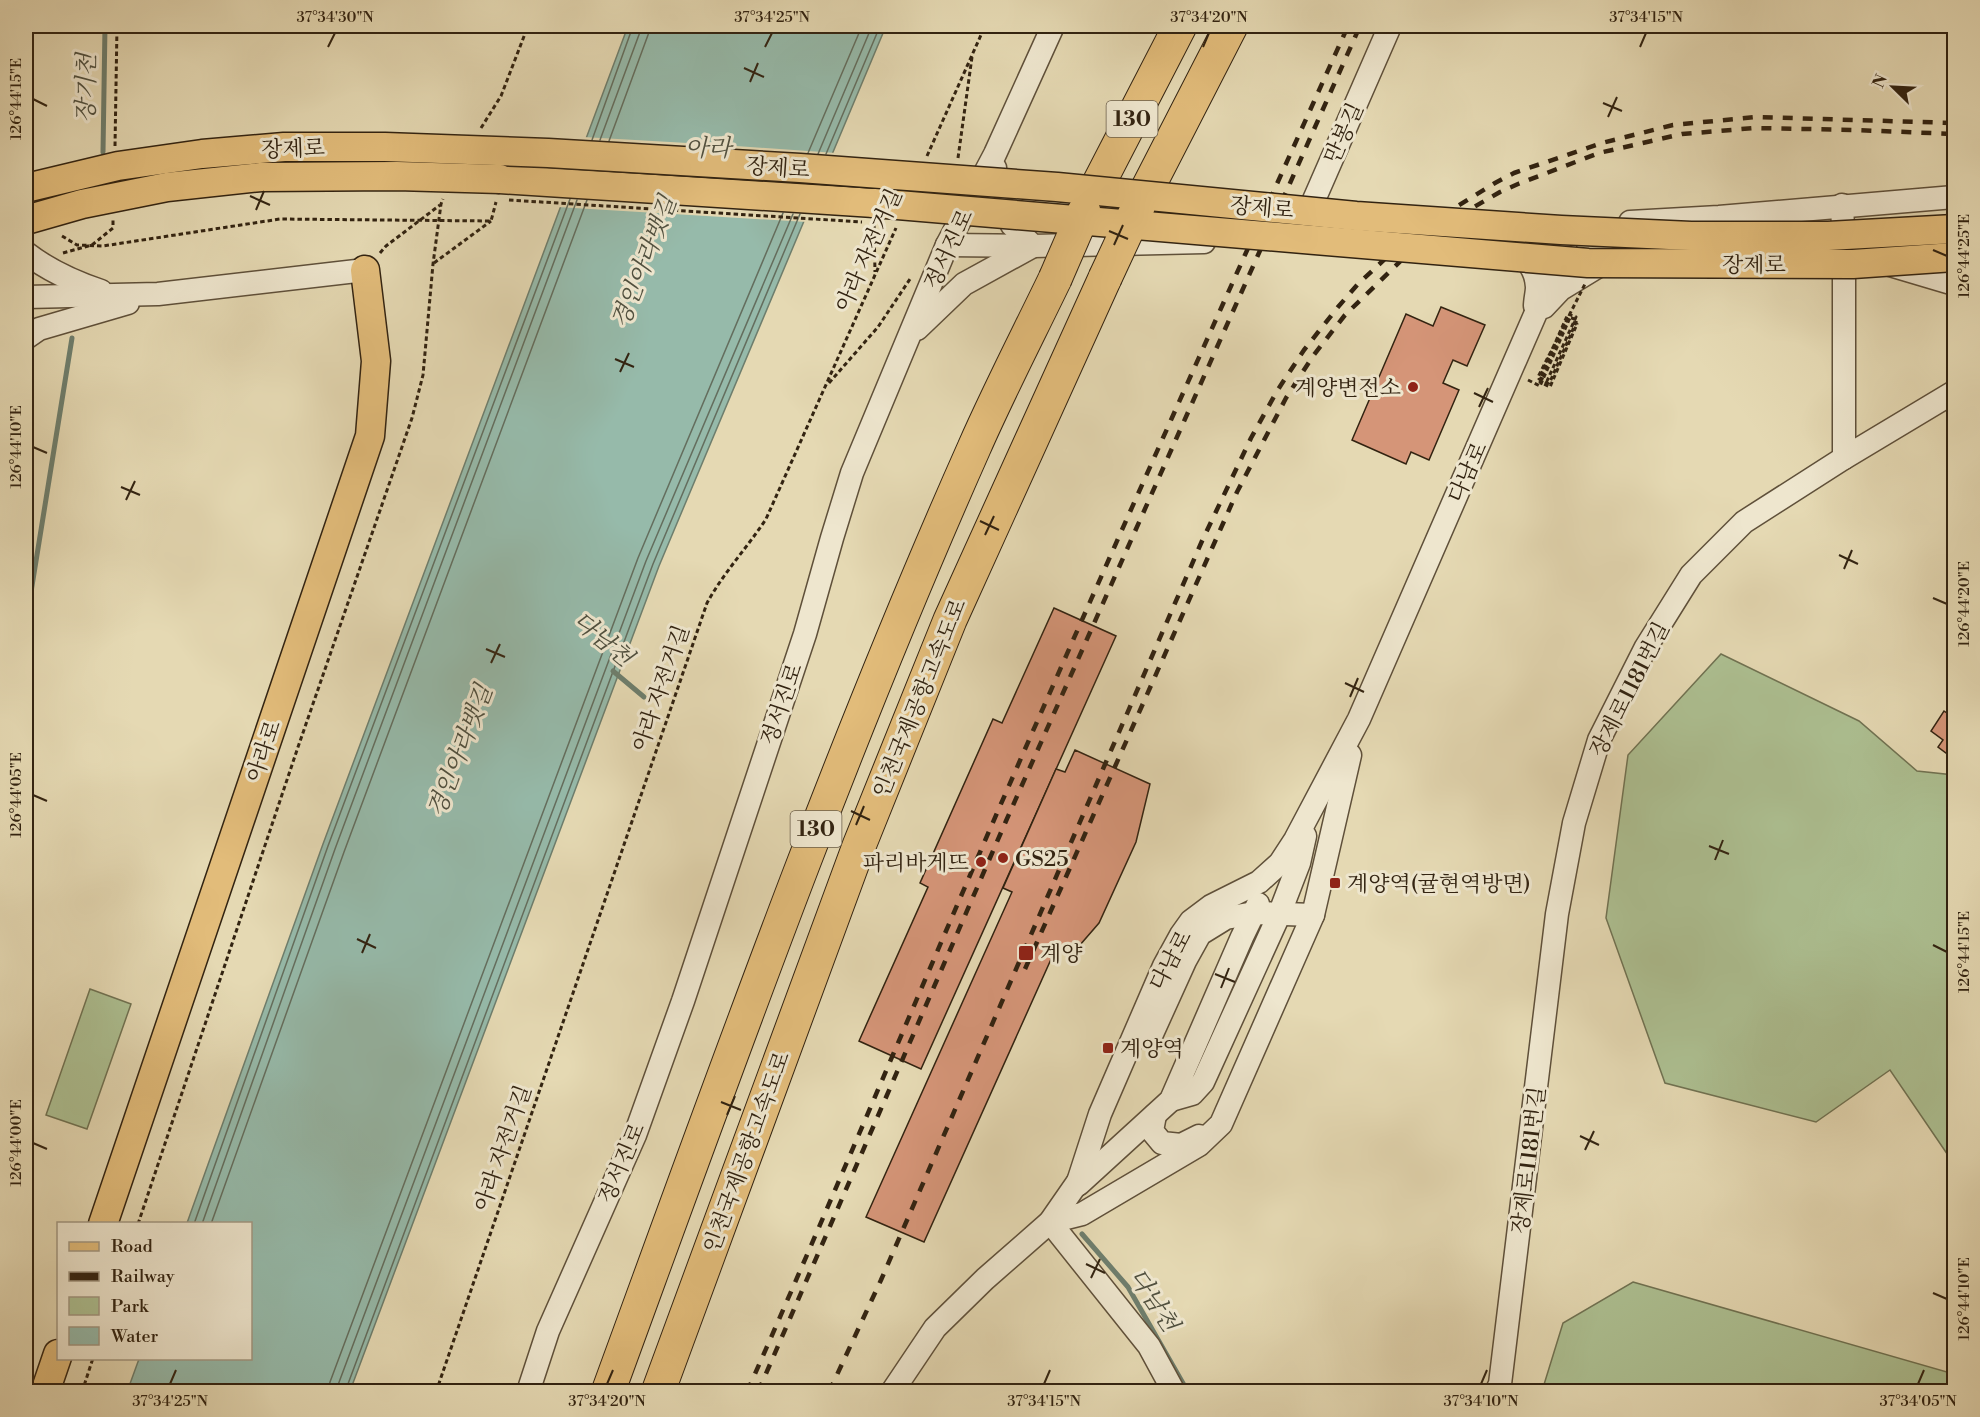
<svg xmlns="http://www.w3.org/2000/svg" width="1980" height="1417" font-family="'Libre Bodoni','Noto Serif KR',serif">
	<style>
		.green { fill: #adc092; stroke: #707252; stroke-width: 1.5 }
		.water { fill: #96baaa; stroke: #6e7e6d; stroke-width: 1.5 }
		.pier { fill: #e5d9b3 }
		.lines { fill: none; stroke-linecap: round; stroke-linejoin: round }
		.shore { stroke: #646e5e; stroke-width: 1.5 }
		.stream { stroke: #6e7e6d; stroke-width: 5 }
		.building { fill: #d59578; stroke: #322311; stroke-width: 1.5 }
		.minor-casing { stroke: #5f503a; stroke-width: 25 }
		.major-casing { stroke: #322311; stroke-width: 31 }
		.highway-casing { stroke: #322311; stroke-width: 35 }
		.path { stroke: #322311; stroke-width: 3; stroke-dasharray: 4.5 3; stroke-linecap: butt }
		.minor { stroke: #eee6ce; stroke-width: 22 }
		.major { stroke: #e2bc7a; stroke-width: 28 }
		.highway { stroke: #e2bc7a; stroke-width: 33 }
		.rail { stroke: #322311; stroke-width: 4.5; stroke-dasharray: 10 10; stroke-linecap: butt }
		.major-bridge-casing { stroke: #322311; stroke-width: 31; stroke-linecap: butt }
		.highway-bridge-casing { stroke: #322311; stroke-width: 35; stroke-linecap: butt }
		.path-bridge { stroke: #322311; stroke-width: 3; stroke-dasharray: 4.5 3; stroke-linecap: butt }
		.major-bridge { stroke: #e2bc7a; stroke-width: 28 }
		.highway-bridge { stroke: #e2bc7a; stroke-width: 33 }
		.ticks { fill: none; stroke: #322311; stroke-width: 2 }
		.poi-dot { fill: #8f2418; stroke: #eee6ce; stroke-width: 2 }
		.labels { text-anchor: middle; stroke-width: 6; stroke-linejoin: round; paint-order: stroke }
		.shield { fill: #eee6ce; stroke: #6a5e4a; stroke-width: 1.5 }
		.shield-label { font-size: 21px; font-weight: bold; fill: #322311 }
		.street-label { font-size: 22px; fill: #322311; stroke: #eee6ce }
		.poi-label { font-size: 22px; fill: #322311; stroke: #eee6ce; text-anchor: start }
		.water-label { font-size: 24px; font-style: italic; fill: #50503f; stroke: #eee6ce }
		.neatline { fill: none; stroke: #322311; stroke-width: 2 }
		.ticks-label { font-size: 15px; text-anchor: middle; fill: #322311 }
	</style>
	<rect width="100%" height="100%" fill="#e5d9b3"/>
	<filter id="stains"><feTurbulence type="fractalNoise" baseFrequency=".00333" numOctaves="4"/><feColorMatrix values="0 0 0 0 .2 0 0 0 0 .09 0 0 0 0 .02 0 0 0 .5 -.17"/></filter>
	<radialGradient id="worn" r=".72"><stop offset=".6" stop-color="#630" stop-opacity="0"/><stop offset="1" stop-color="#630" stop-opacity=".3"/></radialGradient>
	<g class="green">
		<polygon points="1721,654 1859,721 1917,771 1954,775 1954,1164 1890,1070 1816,1122 1665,1083 1606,918 1628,755"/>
		<polygon points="90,989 131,1004 87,1129 46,1115"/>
		<polygon points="1633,1282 1954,1374 1954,1391 1542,1391 1563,1323"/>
	</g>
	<polygon class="water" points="628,26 886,26 659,566 350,1391 127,1392 139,1359 250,1358 250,1224 187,1223 323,844"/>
	<polygon class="pier" points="583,137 722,145 836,153 807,222 557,207"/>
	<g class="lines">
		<g class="shore">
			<polyline points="592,140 633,26"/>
			<polyline points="600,140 640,32 641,26"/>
			<polyline points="609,141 648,35 650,26"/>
			<polyline points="808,153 862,26"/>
			<polyline points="818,154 872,26"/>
			<polyline points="826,154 880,26"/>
			<polyline points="194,1224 328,846 570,199"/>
			<polyline points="202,1224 335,849 577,200"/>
			<polyline points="211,1224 344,852 587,200"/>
			<polyline points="328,1392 330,1382 638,558 783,213"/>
			<polyline points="337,1392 338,1385 646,561 793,214"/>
			<polyline points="345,1392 653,564 800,214"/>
		</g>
		<g class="stream">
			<polyline points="103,152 105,26"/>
			<polyline points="26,623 72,338"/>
			<polyline points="613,671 644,697"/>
			<polyline points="1082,1234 1128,1287 1188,1392"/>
		</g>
	</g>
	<g class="building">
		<polygon points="1441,307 1485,325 1467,366 1453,360 1443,383 1459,390 1429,460 1411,452 1406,464 1352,440 1406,314 1433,326"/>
		<polygon points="1054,608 1116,636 921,1069 859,1041 928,887 920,883 993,719 1002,723"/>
		<polygon points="1944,711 1954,718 1954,759 1938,747 1943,740 1931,731"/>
		<polygon points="1075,750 1150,784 1136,842 1099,923 1073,953 1057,946 924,1242 866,1217 1012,892 1003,888 1056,769 1065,772"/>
	</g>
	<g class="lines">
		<g class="minor-casing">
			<g id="minor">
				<polyline points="1630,222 1719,217 1954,197"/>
				<polyline points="1303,225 1390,26"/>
				<path d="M1457,233C1488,240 1535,246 1537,287C1537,293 1535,300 1535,306"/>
				<polyline points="947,245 1033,246 1204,242"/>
				<path d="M26,253C48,270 74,282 101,291"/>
				<polyline points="1890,265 1954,284"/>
				<polyline points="26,297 158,294 365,270"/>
				<polyline points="1544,307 1561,289 1597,267 1671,237"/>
				<polyline points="917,329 964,284 1033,246 1012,225 997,196 995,168"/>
				<polyline points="26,338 39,329 128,303"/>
				<polyline points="1844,458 1954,392"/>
				<polyline points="1151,1036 1185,961 1200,934 1226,918 1254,913 1313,915"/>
				<polyline points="1171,1100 1192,1094 1203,1082 1279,915 1299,863 1305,836"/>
				<polyline points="1155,1115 1152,1131 1162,1143 1181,1145 1199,1136"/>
				<polyline points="1079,1184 1171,1100 1242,937 1258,904"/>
				<polyline points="1077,1185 1100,1114 1164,966 1181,935 1191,921 1211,906 1259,882 1280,863 1295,840 1359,719 1565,246"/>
				<polyline points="528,1392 548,1331 635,1135 683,1001 805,634 832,538 852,473 947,245 995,154 1053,26"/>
				<polyline points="892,1392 935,1328 985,1279 1050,1222 1084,1173"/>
				<polyline points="1174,1392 1149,1346 1050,1222 1082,1214 1199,1145 1221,1124 1313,915 1350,755"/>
				<polyline points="1496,1392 1500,1384 1557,914 1574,823 1599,740 1646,647 1691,575 1744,522 1844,458 1844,250 1842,205"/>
			</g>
		</g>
		<g class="major-casing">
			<g id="major">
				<polyline points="500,179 874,203"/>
				<polyline points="103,1224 370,436 376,361 365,270"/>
				<polyline points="45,1392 58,1354"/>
			</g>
		</g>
		<g class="highway-casing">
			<g id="highway">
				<polyline points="1138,207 1231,26"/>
				<polyline points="1084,212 1180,26"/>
				<path d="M608,1392C724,1075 837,756 974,448C999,391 1028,335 1055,279"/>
				<polyline points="658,1392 859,846 950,620 1105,278"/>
			</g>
		</g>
		<g class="path">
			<polyline points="481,128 501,96 528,26"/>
			<polyline points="115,146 117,26"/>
			<polyline points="927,156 985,26"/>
			<polyline points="958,158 972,57"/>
			<polyline points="874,225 875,272"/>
			<polyline points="63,253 92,245 113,228 113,219"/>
			<polyline points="380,253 386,246 440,205"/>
			<polyline points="434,263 491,221"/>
			<polyline points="1528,380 1540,386 1569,320 1577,324 1550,387 1540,382 1569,317 1577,320 1549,384"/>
			<polyline points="829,383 878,327 910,279"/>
			<polyline points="138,1224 297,750 412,418 423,375 433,264 441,204 443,199"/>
			<polyline points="82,1392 93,1358"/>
			<path d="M436,1392L707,603C724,572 747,548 766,519L896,228"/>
		</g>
		<use href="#minor" class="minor"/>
		<use href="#major" class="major"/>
		<use href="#highway" class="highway"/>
		<g class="rail">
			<polyline points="1025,969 1237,492 1286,398 1313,356 1345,315 1412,250 1467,211 1500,192 1518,184 1599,153 1682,134 1755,128 1856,130 1954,134"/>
			<path d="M747,1392C832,1200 913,1006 997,813C1112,550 1230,288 1348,26"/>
			<polyline points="758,1392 1006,821 1360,26"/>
			<polyline points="829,1392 881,1280 1202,541 1251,438 1277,391 1304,350 1338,307 1358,284 1401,244 1443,215 1495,183 1514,173 1602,143 1673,125 1756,117 1954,123"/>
		</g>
		<g class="major-bridge-casing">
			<g id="major-bridge">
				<polyline points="26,188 118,166 202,154 284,147 385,147 548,153 800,168 1057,187 1356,216 1561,230 1691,236 1828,236 1954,229"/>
				<polyline points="874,203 1588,263 1853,264 1954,257"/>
				<polyline points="26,220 82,204 167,187 261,177 397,176 500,179"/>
			</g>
		</g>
		<g class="highway-bridge-casing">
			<g id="highway-bridge">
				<polyline points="1105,278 1138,207"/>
				<polyline points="1055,279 1084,212"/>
			</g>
		</g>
		<g class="path-bridge">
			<polyline points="509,200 862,222"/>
			<polyline points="62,236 77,245 103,246 280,219 491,221 496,202"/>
			<polyline points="1549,384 1539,379 1568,314 1576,317 1547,381 1538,377 1585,284"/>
		</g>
		<use href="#major-bridge" class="major-bridge"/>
		<use href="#highway-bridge" class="highway-bridge"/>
	</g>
	<path class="ticks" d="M328,47L335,33M765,47L772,33M1203,47L1209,33M1640,47L1646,33M744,68L764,77M750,82L758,63M33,99L47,106M1603,103L1622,111M1608,117L1617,97M250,196L270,205M256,210L264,191M1109,231L1128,239M1114,245L1123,225M1933,250L1947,256M615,359L634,367M620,372L629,353M1474,393L1493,402M1479,407L1488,388M33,447L47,453M121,487L140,495M126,500L135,481M980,521L999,530M985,535L994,516M1839,555L1858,564M1844,569L1852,550M1933,598L1947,604M486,649L505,657M491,663L500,644M1345,683L1364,692M1350,697L1358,678M33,795L47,801M851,811L870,820M856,825L864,806M1709,846L1729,854M1715,860L1723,840M357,939L376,948M1933,945L1947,952M362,953L370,934M1215,974L1235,982M1221,988L1229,968M721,1102L741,1110M727,1115L735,1096M1580,1136L1599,1145M33,1143L47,1149M1585,1150L1594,1131M1086,1264L1105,1273M1091,1278L1100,1259M1933,1293L1947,1299M170,1384L176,1370M607,1384L613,1370M1044,1384L1050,1370M1481,1384L1487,1370M1918,1384L1924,1370"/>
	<g class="poi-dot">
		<circle cx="1413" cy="387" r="6"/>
		<circle cx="1003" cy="858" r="6"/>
		<circle cx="981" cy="862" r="6"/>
		<rect x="1329" y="877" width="12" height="12" rx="3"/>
		<rect x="1018" y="945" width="16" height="16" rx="3"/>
		<rect x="1102" y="1042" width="12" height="12" rx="3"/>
	</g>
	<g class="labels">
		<g class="shield">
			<rect x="1106.5" y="101" width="51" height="36" rx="4.5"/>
			<rect x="790.5" y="811" width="51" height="36" rx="4.5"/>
		</g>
		<g class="shield-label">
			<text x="1132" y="126">130</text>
			<text x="816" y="836">130</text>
		</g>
		<g class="street-label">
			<text transform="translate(1343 133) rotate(-66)" y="8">만봉길</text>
			<text transform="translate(293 148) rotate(-2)" y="8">장제로</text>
			<text transform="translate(778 167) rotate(4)" y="8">장제로</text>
			<text transform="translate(1262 207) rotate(5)" y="8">장제로</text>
			<text transform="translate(948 249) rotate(-65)" y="8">정서진로</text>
			<text transform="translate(868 250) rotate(-66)" y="8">아라 자전거길</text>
			<text x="1754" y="272">장제로</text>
			<text transform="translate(1467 472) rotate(-66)" y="8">다남로</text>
			<text transform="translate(660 688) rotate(-71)" y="8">아라 자전거길</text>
			<text transform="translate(1629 689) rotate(-63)" y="8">장제로1181번길</text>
			<text transform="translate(919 698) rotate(-68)" y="8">인천국제공항고속도로</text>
			<text transform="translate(781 704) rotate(-71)" y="8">정서진로</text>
			<text transform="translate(263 751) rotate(-71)" y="8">아라로</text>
			<text transform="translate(1170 960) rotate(-62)" y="8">다남로</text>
			<text transform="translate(502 1148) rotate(-71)" y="8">아라 자전거길</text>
			<text transform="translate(746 1152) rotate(-70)" y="8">인천국제공항고속도로</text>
			<text transform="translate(1528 1160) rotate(-83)" y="8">장제로1181번길</text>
			<text transform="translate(621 1163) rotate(-67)" y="8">정서진로</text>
		</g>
		<g class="poi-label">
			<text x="1401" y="395" text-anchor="end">계양변전소</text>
			<text x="1015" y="866">GS25</text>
			<text x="969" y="870" text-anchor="end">파리바게뜨</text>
			<text x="1347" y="891">계양역(귤현역방면)</text>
			<text x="1040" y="961">계양</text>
			<text x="1120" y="1056">계양역</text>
		</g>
		<g class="water-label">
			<text transform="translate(86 88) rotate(-89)" y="8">장기천</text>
			<text x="708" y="156">아라</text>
			<text transform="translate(644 262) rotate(-69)" y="8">경인아라뱃길</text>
			<text transform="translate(603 639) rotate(40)" y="8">다남천</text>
			<text transform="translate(460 751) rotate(-69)" y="8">경인아라뱃길</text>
			<text transform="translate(1154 1300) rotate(57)" y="8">다남천</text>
		</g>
	</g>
	<rect width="1980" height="1417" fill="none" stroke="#e5d9b3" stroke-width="66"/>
	<rect x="57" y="1222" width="195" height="138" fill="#eee6ce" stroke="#a39882" stroke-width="1.5"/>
	<rect x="69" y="1242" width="30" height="9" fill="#e2bc7a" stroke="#a39882" stroke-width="1.5"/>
	<text x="111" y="1252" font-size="18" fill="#322311">Road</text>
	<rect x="69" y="1272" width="30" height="9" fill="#322311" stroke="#a39882" stroke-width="1.5"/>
	<text x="111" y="1282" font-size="18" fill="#322311">Railway</text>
	<rect x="69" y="1297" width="30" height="18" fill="#adc092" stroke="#a39882" stroke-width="1.5"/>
	<text x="111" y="1312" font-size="18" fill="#322311">Park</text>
	<rect x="69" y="1327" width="30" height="18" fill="#96baaa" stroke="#a39882" stroke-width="1.5"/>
	<text x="111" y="1342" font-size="18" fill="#322311">Water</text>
	<g transform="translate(1893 87) rotate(294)" stroke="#eee6ce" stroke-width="4.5" paint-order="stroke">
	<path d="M0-4.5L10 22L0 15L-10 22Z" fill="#322311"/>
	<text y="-9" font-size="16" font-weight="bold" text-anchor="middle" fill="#322311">N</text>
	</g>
	<rect x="33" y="33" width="1914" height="1351" class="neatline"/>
	<g class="ticks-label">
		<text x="335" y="22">37°34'30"N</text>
		<text x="772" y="22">37°34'25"N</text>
		<text x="1209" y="22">37°34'20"N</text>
		<text x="1646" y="22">37°34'15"N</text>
		<text transform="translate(16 99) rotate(-90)" y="5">126°44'15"E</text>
		<text transform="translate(1964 256) rotate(-90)" y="5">126°44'25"E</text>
		<text transform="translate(16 447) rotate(-90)" y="5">126°44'10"E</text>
		<text transform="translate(1964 604) rotate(-90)" y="5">126°44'20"E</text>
		<text transform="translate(16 795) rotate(-90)" y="5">126°44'05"E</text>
		<text transform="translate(1964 952) rotate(-90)" y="5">126°44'15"E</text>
		<text transform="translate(16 1143) rotate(-90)" y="5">126°44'00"E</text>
		<text transform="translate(1964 1299) rotate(-90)" y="5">126°44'10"E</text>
		<text x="170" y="1406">37°34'25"N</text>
		<text x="607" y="1406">37°34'20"N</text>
		<text x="1044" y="1406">37°34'15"N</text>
		<text x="1481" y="1406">37°34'10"N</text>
		<text x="1918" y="1406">37°34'05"N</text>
	</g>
	<rect width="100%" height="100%" filter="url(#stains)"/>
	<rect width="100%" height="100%" fill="url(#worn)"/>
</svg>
